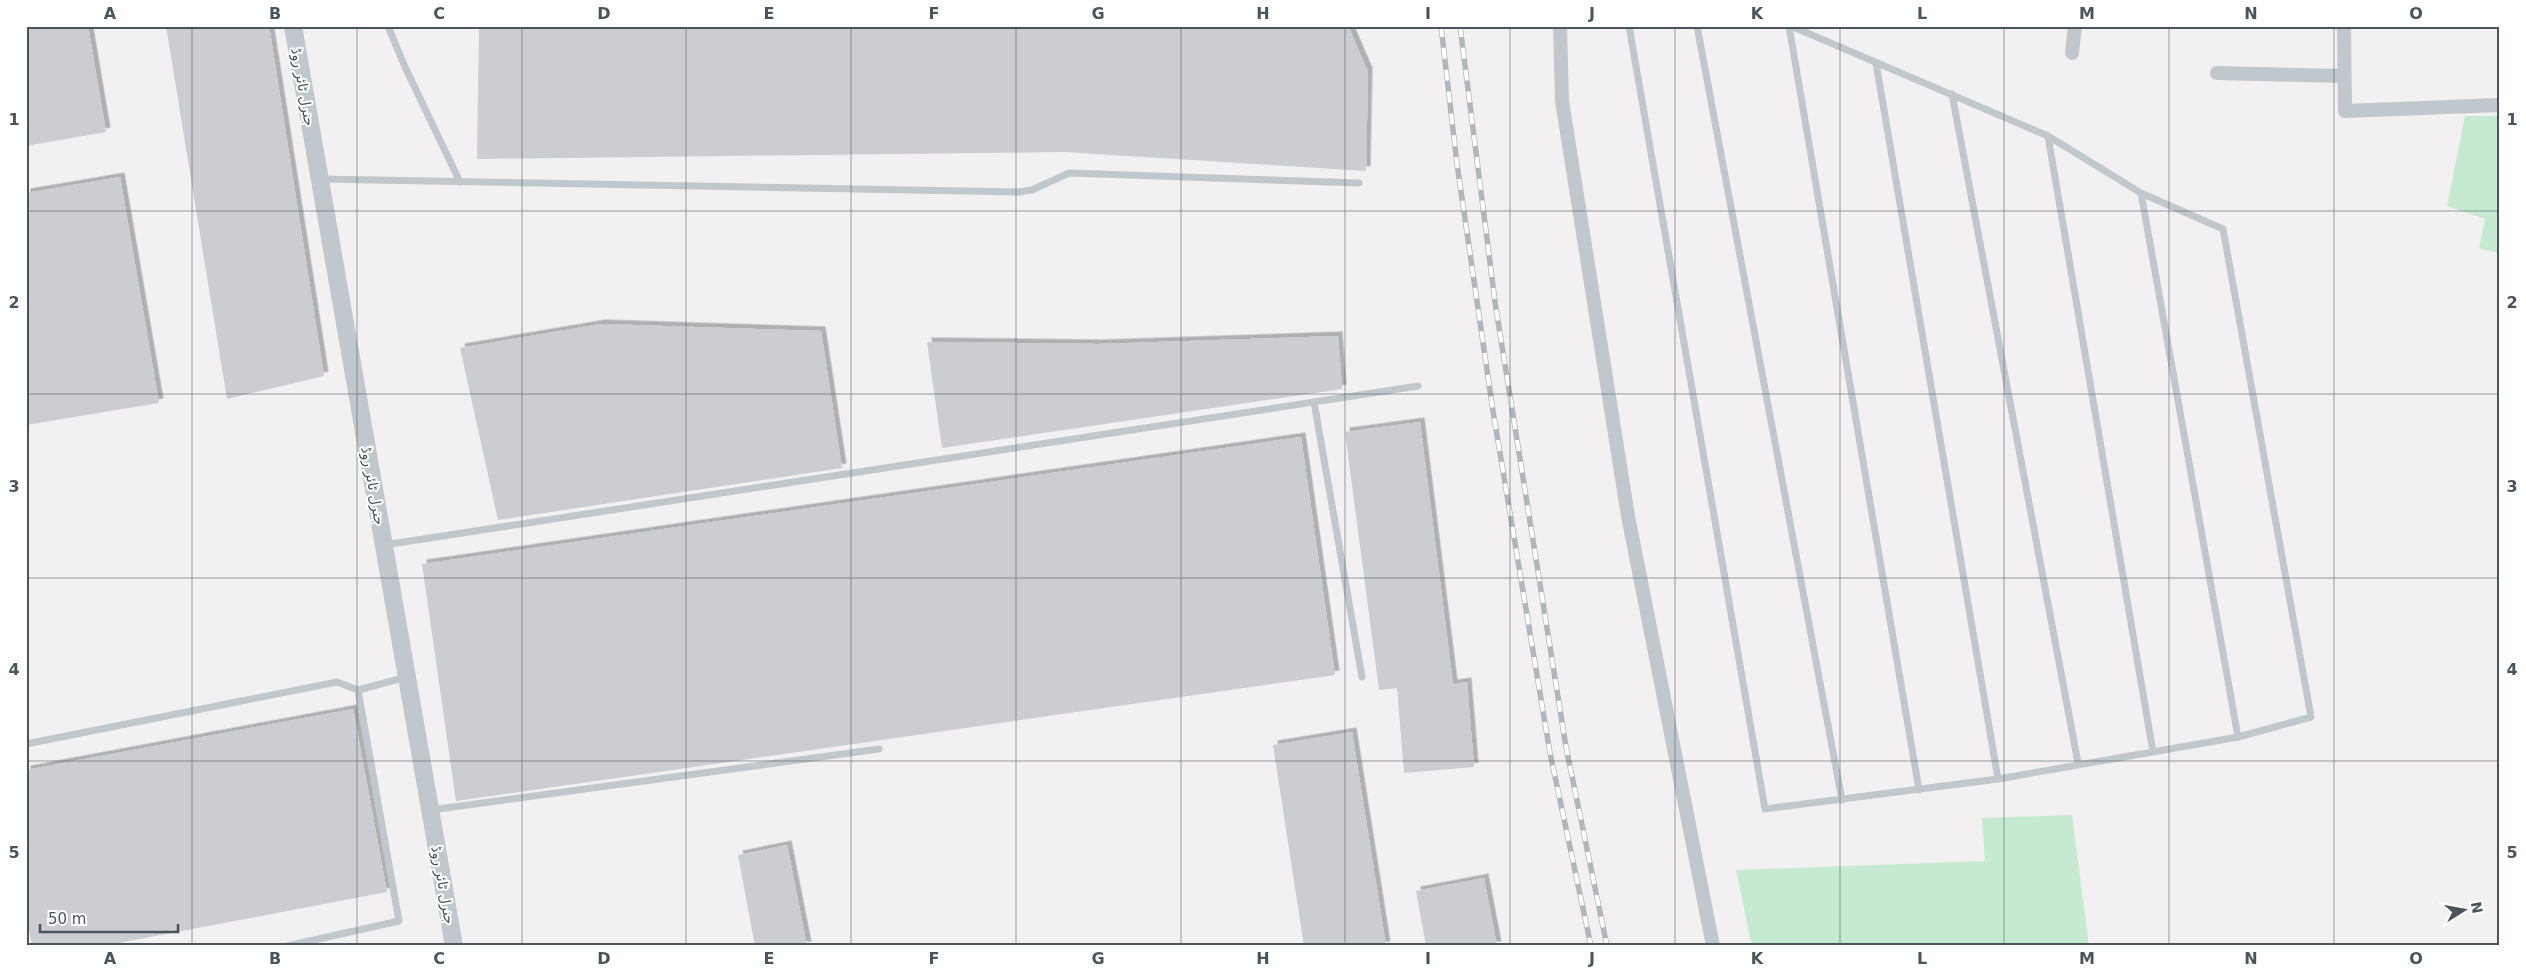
<svg xmlns="http://www.w3.org/2000/svg" width="2526" height="972" font-family="'DejaVu Sans',Cairo,sans-serif">
	<style>
		.green { fill: #c5ead1 }
		.building { fill: #cbcdd2; filter: url(#shadow) }
		.lines { fill: none; stroke-linecap: round; stroke-linejoin: round }
		.service { stroke: #c0c8cd; stroke-width: 7 }
		.minor { stroke: #c0c8cd; stroke-width: 14 }
		.tertiary { stroke: #c0c8cd; stroke-width: 18 }
		.rail-casing { stroke: #b3b6b9; stroke-width: 5.5 }
		.rail { stroke: #fff; stroke-width: 4; stroke-dasharray: 11; stroke-linecap: butt }
		.grid { fill: none; stroke: #4a545b; stroke-width: 1; stroke-opacity: 0.55 }
		.labels { text-anchor: middle; stroke-width: 4; stroke-linejoin: round; paint-order: stroke }
		.street-label { font-size: 14px; fill: #4a545b; stroke: #fff }
		.neatline { fill: none; stroke: #4a545b; stroke-width: 2 }
		.grid-label { font-size: 16px; text-anchor: middle; font-weight: bold; fill: #4a545b }
	</style>
	<defs>
		<filter id="shadow"><feDropShadow dx="4.5" dy="-4.5" stdDeviation="0" flood-color="#0004"/></filter>
	</defs>
	<rect width="100%" height="100%" fill="#f2f0f0"/>
	<g class="green">
		<polygon points="2465,116 2500,116 2500,254 2479,248 2485,219 2447,206"/>
		<polygon points="2072,815 2089,946 1752,946 1736,870 1985,861 1982,818"/>
	</g>
	<g class="building">
		<polygon points="26,26 88,26 106,132 26,146"/>
		<polygon points="166,26 269,26 324,376 227,399"/>
		<polygon points="479,26 1348,26 1368,72 1366,171 1064,152 477,159"/>
		<polygon points="120,177 159,403 26,425 26,193"/>
		<polygon points="601,324 821,331 842,468 498,520 460,348"/>
		<polygon points="1338,336 1342,389 942,448 927,342 1098,344"/>
		<polygon points="1420,422 1453,684 1467,682 1474,767 1404,773 1397,688 1379,690 1345,432"/>
		<polygon points="1301,437 1335,675 456,801 422,564"/>
		<polygon points="353,709 387,892 103,946 32,946 26,914 26,770"/>
		<polygon points="1352,732 1386,946 1304,946 1273,745"/>
		<polygon points="787,845 807,946 755,946 738,855"/>
		<polygon points="1484,878 1497,946 1426,946 1416,891"/>
	</g>
	<g class="lines">
		<g class="service">
			<polyline points="388,26 405,67 460,182"/>
			<polyline points="1629,26 1765,809 1998,779 2238,737 2311,717 2223,229 2141,193 2048,136 1791,26"/>
			<polyline points="1697,26 1842,800"/>
			<polyline points="1789,26 1919,790"/>
			<polyline points="1876,63 1998,779"/>
			<polyline points="1952,94 2078,763"/>
			<polyline points="2048,136 2153,752"/>
			<polyline points="320,179 1019,192 1032,190 1069,173 1359,183"/>
			<polyline points="2141,193 2238,737"/>
			<polyline points="1314,402 1362,677"/>
			<polyline points="384,545 1418,386"/>
			<polyline points="26,744 337,682 358,690 407,677"/>
			<polyline points="431,810 879,749"/>
			<polyline points="287,946 399,921 358,690"/>
		</g>
		<g class="minor">
			<polyline points="1560,26 1562,101 1628,516 1713,946"/>
			<polyline points="2344,26 2345,111 2500,105"/>
			<polyline points="2072,53 2075,26"/>
			<polyline points="2217,73 2344,76"/>
		</g>
		<polyline class="tertiary" points="293,26 454,946"/>
		<g class="rail-casing">
			<g id="rail">
				<polyline points="1441,26 1457,164 1493,411 1550,753 1591,946"/>
				<polyline points="1460,26 1495,302 1566,747 1607,946"/>
			</g>
		</g>
		<use href="#rail" class="rail"/>
	</g>
	<path class="grid" d="M192,26V946M357,26V946M522,26V946M686,26V946M851,26V946M1016,26V946M1181,26V946M1345,26V946M1510,26V946M1675,26V946M1840,26V946M2004,26V946M2169,26V946M2334,26V946M26,211H2500M26,394H2500M26,578H2500M26,761H2500"/>
	<g class="labels">
		<g class="street-label">
			<text transform="translate(303 87) rotate(80)" y="5">جنرل ٹائر روڈ</text>
			<text transform="translate(373 486) rotate(80)" y="5">جنرل ٹائر روڈ</text>
			<text transform="translate(443 885) rotate(80)" y="5">جنرل ٹائر روڈ</text>
		</g>
	</g>
	<rect width="2526" height="972" fill="none" stroke="#ffffff" stroke-width="55"/>
	<g transform="translate(2464 910) rotate(79)" stroke="#ffffff" stroke-width="4" paint-order="stroke">
	<path d="M0-4L9 19L0 12L-9 19Z" fill="#4a545b"/>
	<text y="-8" font-size="14" font-weight="bold" text-anchor="middle" fill="#4a545b">N</text>
	</g>
	<path d="M40 924v8h138v-8" fill="none" stroke="#4a545b" stroke-width="2.5"/>
	<text x="48" y="924" font-size="15" fill="#4a545b" stroke="#ffffff" stroke-width="4" paint-order="stroke">50 m</text>
	<rect x="28" y="28" width="2470" height="916" class="neatline"/>
	<g class="grid-label">
		<text x="110" y="19">A</text>
		<text x="275" y="19">B</text>
		<text x="439" y="19">C</text>
		<text x="604" y="19">D</text>
		<text x="769" y="19">E</text>
		<text x="934" y="19">F</text>
		<text x="1098" y="19">G</text>
		<text x="1263" y="19">H</text>
		<text x="1428" y="19">I</text>
		<text x="1592" y="19">J</text>
		<text x="1757" y="19">K</text>
		<text x="1922" y="19">L</text>
		<text x="2087" y="19">M</text>
		<text x="2251" y="19">N</text>
		<text x="2416" y="19">O</text>
		<text x="14" y="125">1</text>
		<text x="2512" y="125">1</text>
		<text x="14" y="308">2</text>
		<text x="2512" y="308">2</text>
		<text x="14" y="492">3</text>
		<text x="2512" y="492">3</text>
		<text x="14" y="675">4</text>
		<text x="2512" y="675">4</text>
		<text x="14" y="858">5</text>
		<text x="2512" y="858">5</text>
		<text x="110" y="964">A</text>
		<text x="275" y="964">B</text>
		<text x="439" y="964">C</text>
		<text x="604" y="964">D</text>
		<text x="769" y="964">E</text>
		<text x="934" y="964">F</text>
		<text x="1098" y="964">G</text>
		<text x="1263" y="964">H</text>
		<text x="1428" y="964">I</text>
		<text x="1592" y="964">J</text>
		<text x="1757" y="964">K</text>
		<text x="1922" y="964">L</text>
		<text x="2087" y="964">M</text>
		<text x="2251" y="964">N</text>
		<text x="2416" y="964">O</text>
	</g>
</svg>
